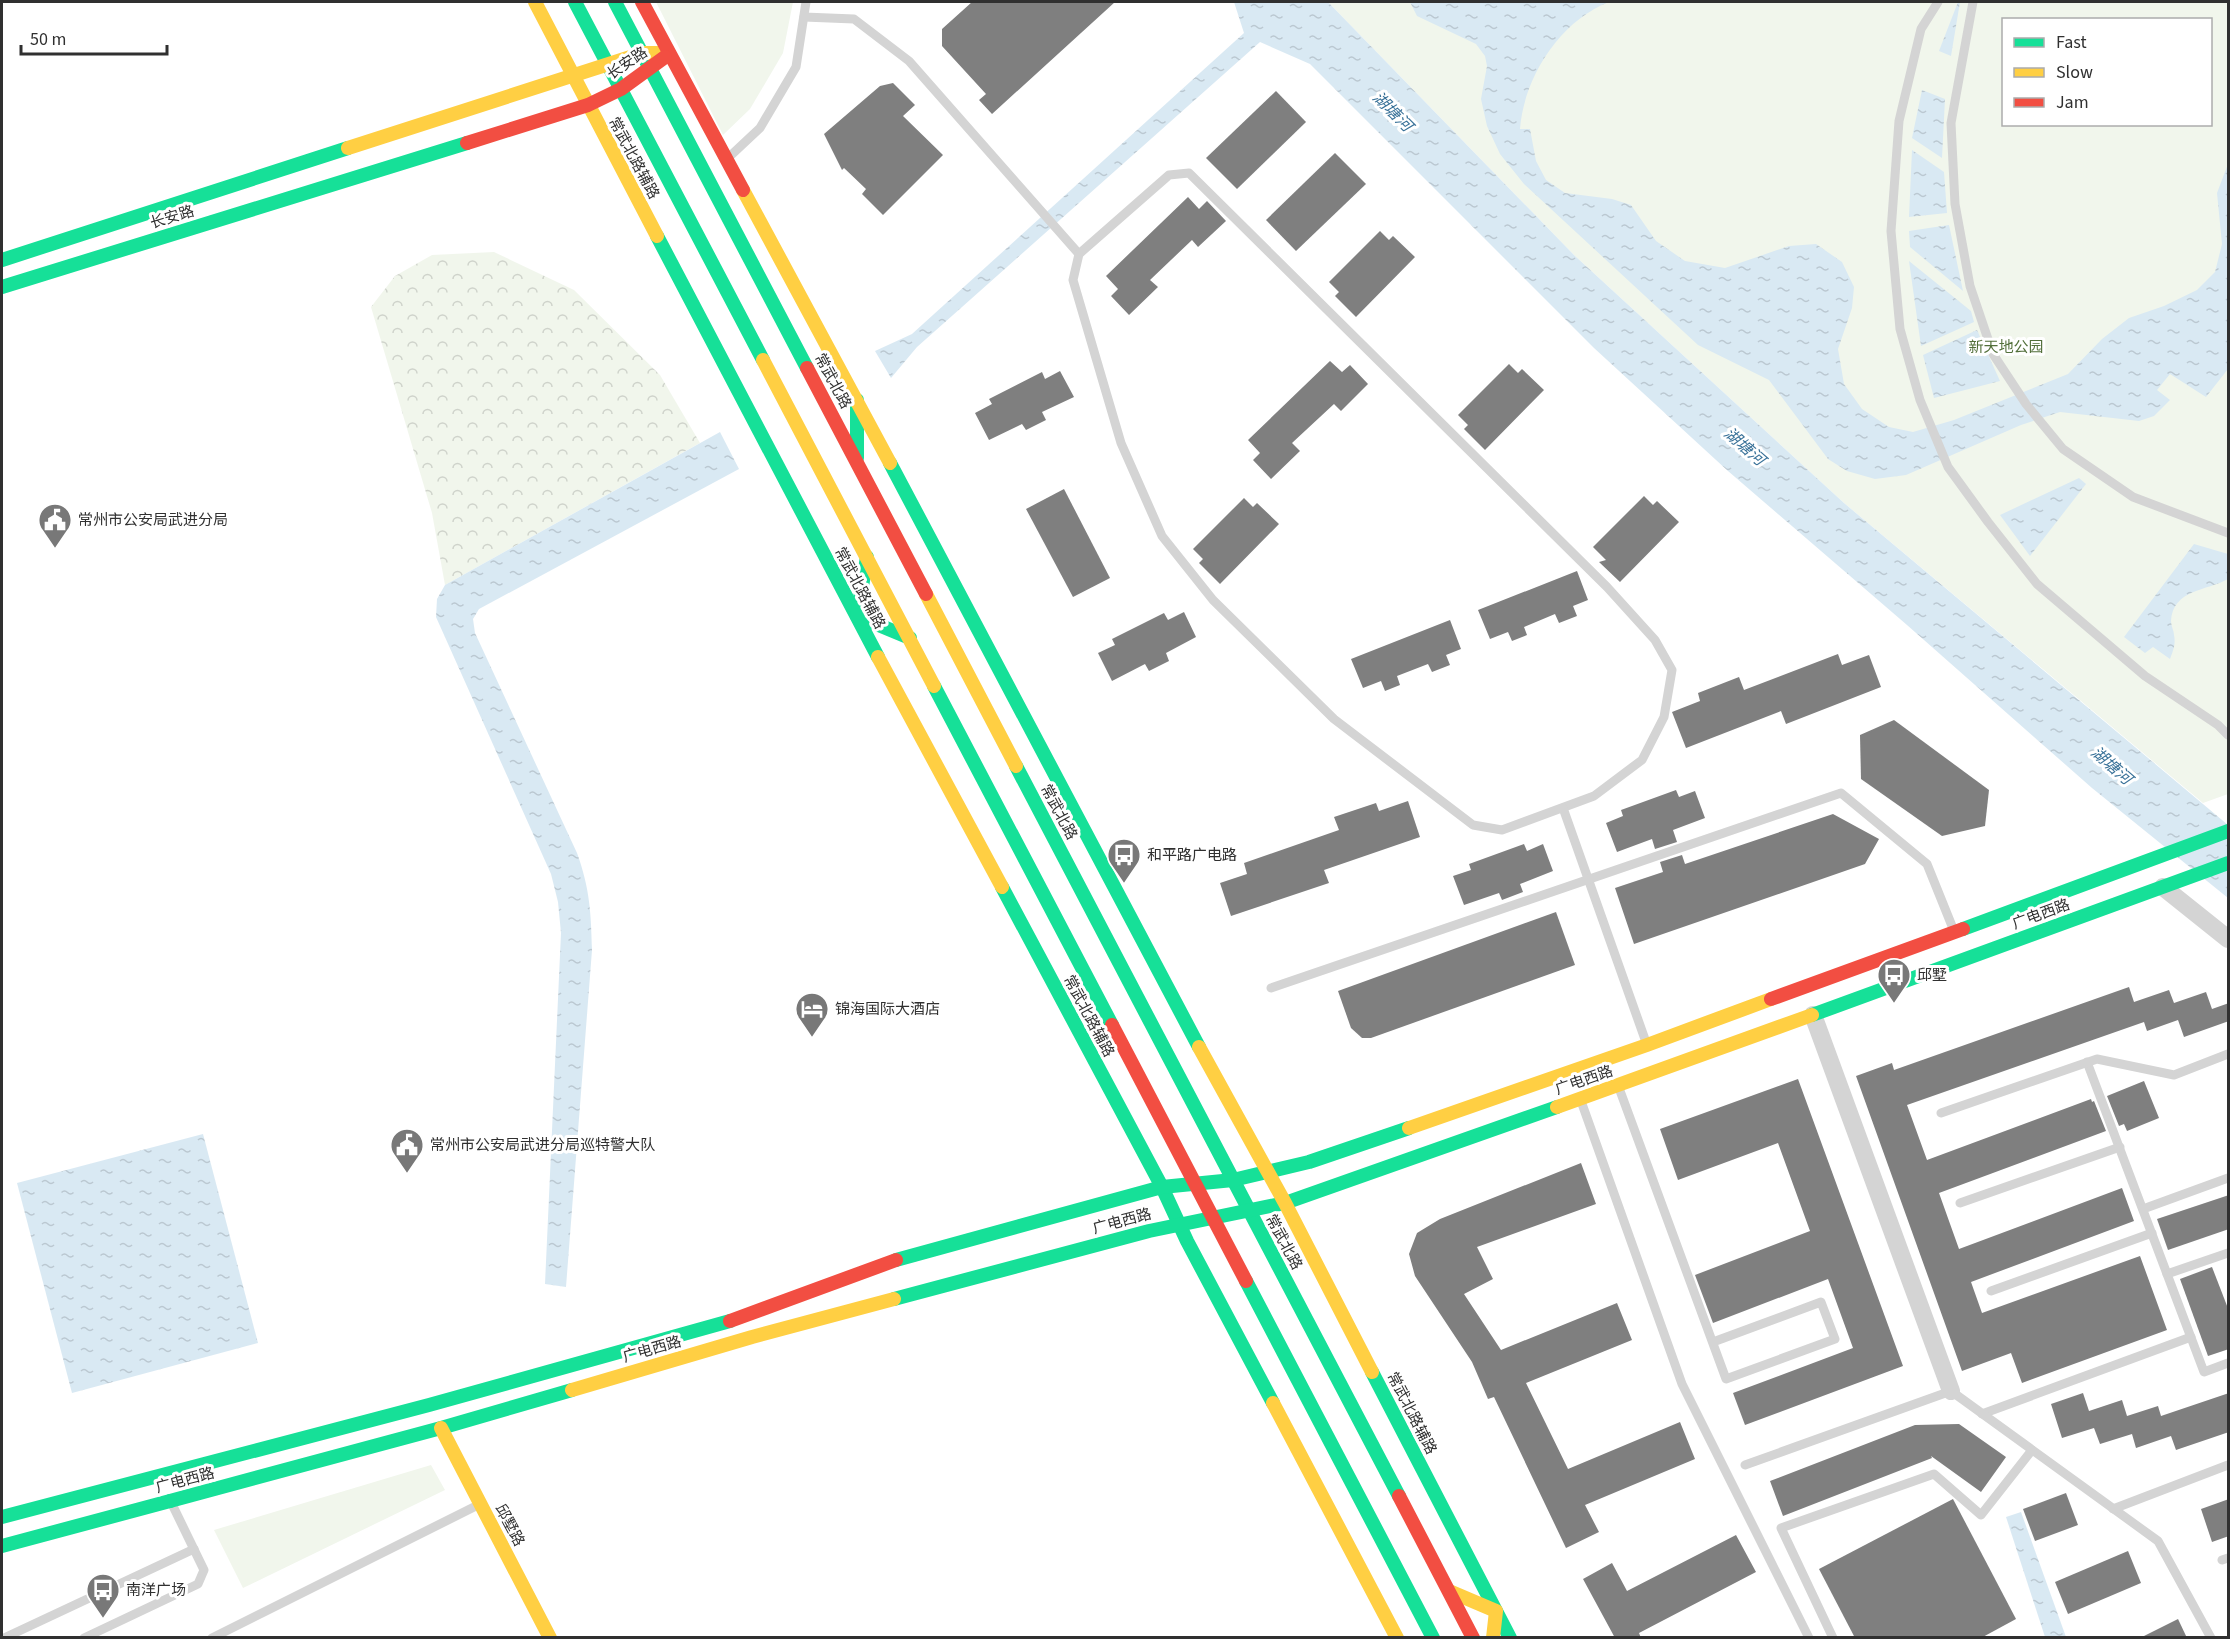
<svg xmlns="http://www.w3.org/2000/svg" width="2230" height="1639" font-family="'Source Sans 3','Noto Sans SC',sans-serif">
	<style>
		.green { fill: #f1f6ec; fill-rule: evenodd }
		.forest { fill: url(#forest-crowns) }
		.water { fill: url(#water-ripples) }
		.building { fill: #7f7f7f }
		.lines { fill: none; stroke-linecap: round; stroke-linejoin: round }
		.lane { stroke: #d4d4d4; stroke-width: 9 }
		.street { stroke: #d4d4d4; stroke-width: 18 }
		.fast { stroke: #16e098; stroke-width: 14 }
		.slow { stroke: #ffcf43; stroke-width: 14 }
		.jam { stroke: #f24e42; stroke-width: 14 }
		.labels { text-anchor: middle; stroke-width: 6; stroke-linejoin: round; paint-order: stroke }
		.street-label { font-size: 15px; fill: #303030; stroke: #fff }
		.park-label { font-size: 15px; fill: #526f3a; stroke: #fff }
		.poi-label { font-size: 15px; fill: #303030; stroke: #fff; text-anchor: start }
		.water-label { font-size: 16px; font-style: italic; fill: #387198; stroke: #fff }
	</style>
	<defs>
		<pattern id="forest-crowns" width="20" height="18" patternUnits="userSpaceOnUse" patternTransform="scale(1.5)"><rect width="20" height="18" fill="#f1f6ec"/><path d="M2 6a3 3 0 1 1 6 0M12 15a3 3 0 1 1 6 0" fill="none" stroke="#cfd3cb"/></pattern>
		<pattern id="water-ripples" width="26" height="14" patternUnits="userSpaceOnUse" patternTransform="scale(1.5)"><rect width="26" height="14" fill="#d9e9f3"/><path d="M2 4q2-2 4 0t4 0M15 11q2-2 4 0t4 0" fill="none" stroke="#bbc8d1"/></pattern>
	</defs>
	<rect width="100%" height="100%" fill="#fff"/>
	<g class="green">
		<polygon points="656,2 793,2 783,53 750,109 723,135"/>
		<path d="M1328,2H2228V794L2203,803L1844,503L1574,255ZM2004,20H2210V124H2004Z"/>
		<polygon points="431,1465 445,1490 243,1588 214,1530"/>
	</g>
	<polygon class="forest" points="494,252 574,290 660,375 700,443 445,585 432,513 371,307 395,276 432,255"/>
	<g class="water">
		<polygon points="1234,2 1328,2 1574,255 1844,503 2228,825 2228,898 2092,788 1907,625 1728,471 1594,348 1310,64 1260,42 917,347 891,378 875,351 912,334 1244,33"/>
		<path d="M1410,2H1609C1560,21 1524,77 1520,129H1530L1536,161L1546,180L1565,193L1612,199L1631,205L1656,241L1685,261L1725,268L1789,246L1816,244L1842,262L1854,287L1852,308L1838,349L1844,384L1862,409L1889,427L1913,432L1954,420L2068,374L2102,339L2129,318L2164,306L2197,290L2215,272L2222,244L2217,193L2228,164V369L2206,397L2170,374L2157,390L2170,400L2154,416L2139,421L2060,412L2021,425L1906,475L1875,479L1847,471L1828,459L1769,380L1698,345L1524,184L1500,154L1487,126L1481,99L1487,66L1485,56L1476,44L1417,16Z"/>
		<polygon points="1958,2 1960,2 1951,56 1939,51"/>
		<polygon points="1922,90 1945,99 1942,158 1912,138"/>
		<polygon points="1912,150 1944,172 1947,213 1909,217"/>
		<polygon points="1949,225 1963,291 1910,247 1909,231"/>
		<polygon points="1909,261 1971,311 1974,322 1921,346"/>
		<polygon points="1977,330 2000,381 1934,398 1923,355"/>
		<path d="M720,432L739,469L479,609L473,619L475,633L577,853C590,889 591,913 592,950L566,1287L545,1284L561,933L558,902L551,874L436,617L437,599L445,585Z"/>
		<polygon points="2079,478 2086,484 2030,556 2000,515"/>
		<path d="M2194,544L2228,554V579C2207,591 2173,589 2171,621C2171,626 2174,631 2174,635C2176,644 2173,651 2170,659L2153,647L2145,653L2124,637Z"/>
		<polygon points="203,1134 258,1343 72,1393 17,1183"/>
		<polygon points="2021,1512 2066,1637 2045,1637 2006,1517"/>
	</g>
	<g class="building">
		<polygon points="972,2 1115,2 992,114 979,100 986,94 942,46 942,29"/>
		<polygon points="893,83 915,105 903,116 943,155 883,215 862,194 866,189 844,168 842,170 824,134 880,86"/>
		<polygon points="1276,91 1306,122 1237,189 1206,158"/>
		<polygon points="1335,153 1366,184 1296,251 1266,220"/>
		<polygon points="1188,197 1199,209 1207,201 1226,221 1198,247 1192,240 1150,280 1158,287 1129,315 1111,296 1118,289 1106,276"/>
		<polygon points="1380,231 1389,240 1393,236 1415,257 1356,317 1335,296 1339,292 1329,282"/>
		<polygon points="1330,361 1342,372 1350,365 1368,384 1341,411 1334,404 1292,443 1300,451 1271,479 1253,460 1260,453 1248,440"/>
		<polygon points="1509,364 1518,373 1522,369 1544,390 1485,450 1464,429 1468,425 1458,415"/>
		<polygon points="1060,371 1074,397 1042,412 1046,420 1026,430 1022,424 989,440 975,413 992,404 989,399 1042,372 1045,379"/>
		<polygon points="1064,489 1110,578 1073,597 1026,509"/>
		<polygon points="1644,496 1653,505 1657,501 1679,522 1620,582 1599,562 1606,560 1593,547"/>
		<polygon points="1244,498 1253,507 1257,503 1279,524 1220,584 1199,563 1203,559 1193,549"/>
		<polygon points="1577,571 1588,600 1573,606 1577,616 1559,623 1555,614 1524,627 1527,635 1512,641 1508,632 1490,639 1478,610"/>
		<polygon points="1184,612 1196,637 1166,653 1169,661 1149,671 1145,664 1112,681 1098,653 1115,645 1112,639 1164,613 1168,620"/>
		<polygon points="1450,620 1461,649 1446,655 1450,665 1432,672 1428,664 1397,676 1400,685 1385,691 1381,681 1363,688 1351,659"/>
		<polygon points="1838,654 1842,665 1869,655 1881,687 1786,724 1781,711 1686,748 1672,712 1700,701 1698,693 1739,677 1744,690"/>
		<polygon points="1894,720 1989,790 1985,826 1942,836 1861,779 1860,735"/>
		<polygon points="1676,790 1679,797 1695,791 1705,818 1673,830 1677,842 1655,849 1652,839 1617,852 1606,823 1623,816 1621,810"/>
		<polygon points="1408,801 1420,837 1324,870 1329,883 1231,916 1220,883 1247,874 1244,863 1339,830 1334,817 1376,803 1379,811"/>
		<polygon points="1833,814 1879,839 1865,864 1634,944 1615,888 1663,872 1660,862 1682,855 1685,864"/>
		<polygon points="1524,844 1527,851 1543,844 1553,871 1520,884 1523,892 1502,900 1499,893 1464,905 1453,876 1471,870 1469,864"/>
		<polygon points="1556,912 1575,965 1371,1038 1362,1038 1351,1028 1338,991"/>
		<polygon points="2129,987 2134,1002 2169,990 2174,1003 2206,992 2212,1009 2229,1003 2229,1021 2184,1037 2178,1020 2147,1031 2144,1022 1907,1105 1927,1160 2091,1099 2092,1102 2094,1101 2106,1131 1939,1193 1959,1249 2122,1188 2134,1221 1971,1282 1982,1313 2140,1256 2167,1330 2022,1383 2011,1353 1962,1371 1856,1076 1892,1063 1894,1070"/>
		<polygon points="1798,1079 1903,1366 1745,1425 1733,1393 1853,1348 1828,1279 1713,1323 1695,1275 1810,1231 1778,1143 1678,1180 1660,1129"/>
		<polygon points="2144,1081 2159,1118 2127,1131 2124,1124 2119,1126 2107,1096"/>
		<polygon points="1581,1163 1596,1204 1477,1247 1493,1279 1464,1294 1501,1350 1617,1303 1632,1340 1526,1383 1568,1469 1680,1422 1695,1459 1585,1505 1599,1532 1566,1548 1494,1397 1488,1399 1472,1362 1415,1276 1409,1254 1417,1233 1440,1219"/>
		<polygon points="2229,1195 2229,1229 2168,1250 2157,1219"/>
		<polygon points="2212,1267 2229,1311 2229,1349 2208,1356 2180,1279"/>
		<polygon points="2083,1393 2089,1411 2122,1400 2127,1416 2158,1406 2161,1416 2229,1393 2229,1432 2176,1450 2171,1436 2136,1448 2132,1434 2100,1444 2094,1428 2062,1438 2051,1404"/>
		<polygon points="1959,1424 2006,1457 1981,1492 1931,1456 1932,1458 1783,1516 1770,1481 1915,1425"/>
		<polygon points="2066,1493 2078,1525 2035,1541 2023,1509"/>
		<polygon points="1953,1499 2016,1619 1981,1638 1855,1638 1819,1569"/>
		<polygon points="2229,1499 2229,1536 2212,1542 2201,1509"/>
		<polygon points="1736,1535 1756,1572 1639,1633 1641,1638 1615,1638 1583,1579 1612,1563 1627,1591"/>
		<polygon points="2128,1551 2141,1583 2068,1614 2055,1582"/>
		<polygon points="2178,1619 2187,1638 2140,1638"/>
	</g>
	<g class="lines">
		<g class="lane">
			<polyline points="1938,2 1921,29 1899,121 1891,231 1900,329 1920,400 1948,467 1988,522 2037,584 2145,676 2218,725 2228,735"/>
			<polyline points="1973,2 1951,123 1955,204 1970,286 1993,354 2026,404 2063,449 2133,497 2228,533"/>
			<polyline points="804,17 854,19 909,61 1079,254"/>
			<polyline points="728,158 760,128 796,67 806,2"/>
			<polygon points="1189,173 1607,587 1655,640 1672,670 1664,717 1642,760 1594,796 1502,830 1473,825 1334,719 1213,600 1162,536 1121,443 1073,280 1079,254 1169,175"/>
			<polyline points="1563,808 1647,1045"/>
			<polyline points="1271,988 1841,793 1927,864 1954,931"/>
			<polyline points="2087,1062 2204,1372 2228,1363"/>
			<polyline points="1619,1088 1726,1379 1835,1339 1821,1302 1713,1342"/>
			<polyline points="1581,1101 1682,1384 1809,1638"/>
			<polyline points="1941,1113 2097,1059 2174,1075 2228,1054"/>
			<polyline points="1960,1203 2120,1147"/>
			<polyline points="2143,1209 2228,1178"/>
			<polyline points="2167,1274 2228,1253"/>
			<polyline points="1991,1291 2152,1233"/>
			<polyline points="1982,1414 2191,1337"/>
			<polyline points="1745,1465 1951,1391 2158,1541 2211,1638"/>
			<polyline points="2113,1509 2228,1465"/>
			<polyline points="2222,1560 2228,1558"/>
			<polyline points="4,1638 194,1549"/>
			<polyline points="84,1638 198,1584 204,1570 171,1502"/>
			<polyline points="212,1638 480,1504"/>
			<polyline points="1833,1638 1781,1528 1934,1474 1981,1515 2032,1450"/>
		</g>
		<g class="street">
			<polyline points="2163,887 2228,939"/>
			<polyline points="1813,1015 1951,1391"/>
		</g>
		<g class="fast">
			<polyline points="575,2 763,360"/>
			<polyline points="615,2 807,368"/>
			<polyline points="657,236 878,657"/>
			<polyline points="2,260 348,148"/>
			<polyline points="2,287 467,143"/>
			<polyline points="857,400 857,458"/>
			<polyline points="890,463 1199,1047"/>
			<polyline points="867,557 857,616 910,638"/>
			<polyline points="934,686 1112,1025"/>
			<polyline points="1016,766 1399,1496"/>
			<polyline points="1002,887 1162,1187 1187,1241 1273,1403"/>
			<polyline points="1963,929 2228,831"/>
			<polyline points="1812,1015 2228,863"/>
			<polyline points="896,1260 1162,1187 1233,1180 1309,1162 1409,1128"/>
			<polyline points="1246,1281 1433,1638"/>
			<polyline points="894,1299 1149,1231 1285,1203 1557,1107"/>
			<polyline points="1372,1372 1510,1638"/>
			<polyline points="170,1501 441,1428 572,1390"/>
			<polyline points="2,1517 429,1405 730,1321"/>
			<polyline points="2,1546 170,1501"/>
		</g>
		<g class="slow">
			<polyline points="535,2 657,236"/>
			<polyline points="348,148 643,53 660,53"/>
			<polyline points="743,190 890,463"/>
			<polyline points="763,360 934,686"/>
			<polyline points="926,594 1016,766"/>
			<polyline points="878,657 1002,887"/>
			<polyline points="1199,1047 1285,1203 1372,1372"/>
			<polyline points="1557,1107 1812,1015"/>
			<polyline points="1409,1128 1647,1045 1771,999"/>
			<polyline points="572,1390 752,1337 894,1299"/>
			<polyline points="1273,1403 1397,1638"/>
			<polyline points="441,1428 550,1638"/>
			<polyline points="1449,1591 1496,1611 1493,1638"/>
		</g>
		<g class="jam">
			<polyline points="642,2 743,190"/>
			<polyline points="467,143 588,105 621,89 665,57"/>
			<polyline points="807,368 926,594"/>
			<polyline points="1771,999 1963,929"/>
			<polyline points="1112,1025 1246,1281"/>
			<polyline points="730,1321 896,1260"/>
			<polyline points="1399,1496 1473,1638"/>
		</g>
	</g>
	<defs>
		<g id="civic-pin" transform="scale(1.725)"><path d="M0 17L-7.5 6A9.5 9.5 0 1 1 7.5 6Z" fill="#787878" stroke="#fff"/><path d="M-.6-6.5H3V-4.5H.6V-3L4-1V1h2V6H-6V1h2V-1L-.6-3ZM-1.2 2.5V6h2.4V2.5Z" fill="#fff"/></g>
		<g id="bus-pin" transform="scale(1.725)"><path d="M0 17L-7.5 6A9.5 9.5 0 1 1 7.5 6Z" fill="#787878" stroke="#fff"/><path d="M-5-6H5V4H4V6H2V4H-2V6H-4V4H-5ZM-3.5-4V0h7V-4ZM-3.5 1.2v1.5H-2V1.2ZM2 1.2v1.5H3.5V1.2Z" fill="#fff"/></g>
		<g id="hotel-pin" transform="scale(1.725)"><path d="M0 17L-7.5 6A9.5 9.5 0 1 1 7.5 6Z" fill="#787878" stroke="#fff"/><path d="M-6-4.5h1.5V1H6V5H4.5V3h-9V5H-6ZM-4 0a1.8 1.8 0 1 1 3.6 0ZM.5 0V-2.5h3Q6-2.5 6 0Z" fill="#fff"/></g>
	</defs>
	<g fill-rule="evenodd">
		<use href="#civic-pin" x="55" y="520"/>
		<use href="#bus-pin" x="1124" y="855"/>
		<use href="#bus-pin" x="1894" y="975"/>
		<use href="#hotel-pin" x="812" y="1009"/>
		<use href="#civic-pin" x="407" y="1145"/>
		<use href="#bus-pin" x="103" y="1590"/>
	</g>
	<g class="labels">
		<g class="street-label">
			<text transform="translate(627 63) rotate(-34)" y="5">长安路</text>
			<text transform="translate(634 158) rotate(62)" y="5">常武北路辅路</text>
			<text transform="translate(172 217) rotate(-17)" y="5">长安路</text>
			<text transform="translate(833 381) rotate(62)" y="5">常武北路</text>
			<text transform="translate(860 588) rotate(62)" y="5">常武北路辅路</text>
			<text transform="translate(1059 812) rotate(62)" y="5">常武北路</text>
			<text transform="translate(2041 914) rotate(-20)" y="5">广电西路</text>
			<text transform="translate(1089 1016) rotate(62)" y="5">常武北路辅路</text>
			<text transform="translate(1584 1080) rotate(-19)" y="5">广电西路</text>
			<text transform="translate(1122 1221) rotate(-15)" y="5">广电西路</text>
			<text transform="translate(1284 1242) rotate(62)" y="5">常武北路</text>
			<text transform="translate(652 1349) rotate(-16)" y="5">广电西路</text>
			<text transform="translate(1412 1413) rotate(63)" y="5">常武北路辅路</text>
			<text transform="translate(185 1480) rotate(-15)" y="5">广电西路</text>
			<text transform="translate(510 1525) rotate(62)" y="5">邱墅路</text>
		</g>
		<g class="park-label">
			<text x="2006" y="352">新天地公园</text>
		</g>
		<g class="poi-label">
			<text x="78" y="525">常州市公安局武进分局</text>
			<text x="1147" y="860">和平路广电路</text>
			<text x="1917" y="980">邱墅</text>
			<text x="835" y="1014">锦海国际大酒店</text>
			<text x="430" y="1150">常州市公安局武进分局巡特警大队</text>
			<text x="126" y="1595">南洋广场</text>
		</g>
		<g class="water-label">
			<text transform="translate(1393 111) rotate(45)" y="6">湖塘河</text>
			<text transform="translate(1745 446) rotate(41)" y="6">湖塘河</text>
			<text transform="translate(2112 765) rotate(41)" y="6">湖塘河</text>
		</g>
	</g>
	<rect width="2230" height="1639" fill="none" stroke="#303030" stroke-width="6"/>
	<rect x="2002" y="18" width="210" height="108" fill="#ffffff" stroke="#acacac" stroke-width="1.5"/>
	<rect x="2014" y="38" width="30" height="9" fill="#16e098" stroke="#acacac" stroke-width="1.5"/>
	<text x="2056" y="48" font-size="18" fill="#303030">Fast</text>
	<rect x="2014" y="68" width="30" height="9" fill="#ffcf43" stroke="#acacac" stroke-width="1.5"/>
	<text x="2056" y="78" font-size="18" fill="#303030">Slow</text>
	<rect x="2014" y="98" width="30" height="9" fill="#f24e42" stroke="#acacac" stroke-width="1.5"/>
	<text x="2056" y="108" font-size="18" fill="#303030">Jam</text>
	<path d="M21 45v9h146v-9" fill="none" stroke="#303030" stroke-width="3"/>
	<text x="30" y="45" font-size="18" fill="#303030" stroke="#ffffff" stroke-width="4.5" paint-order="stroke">50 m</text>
</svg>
